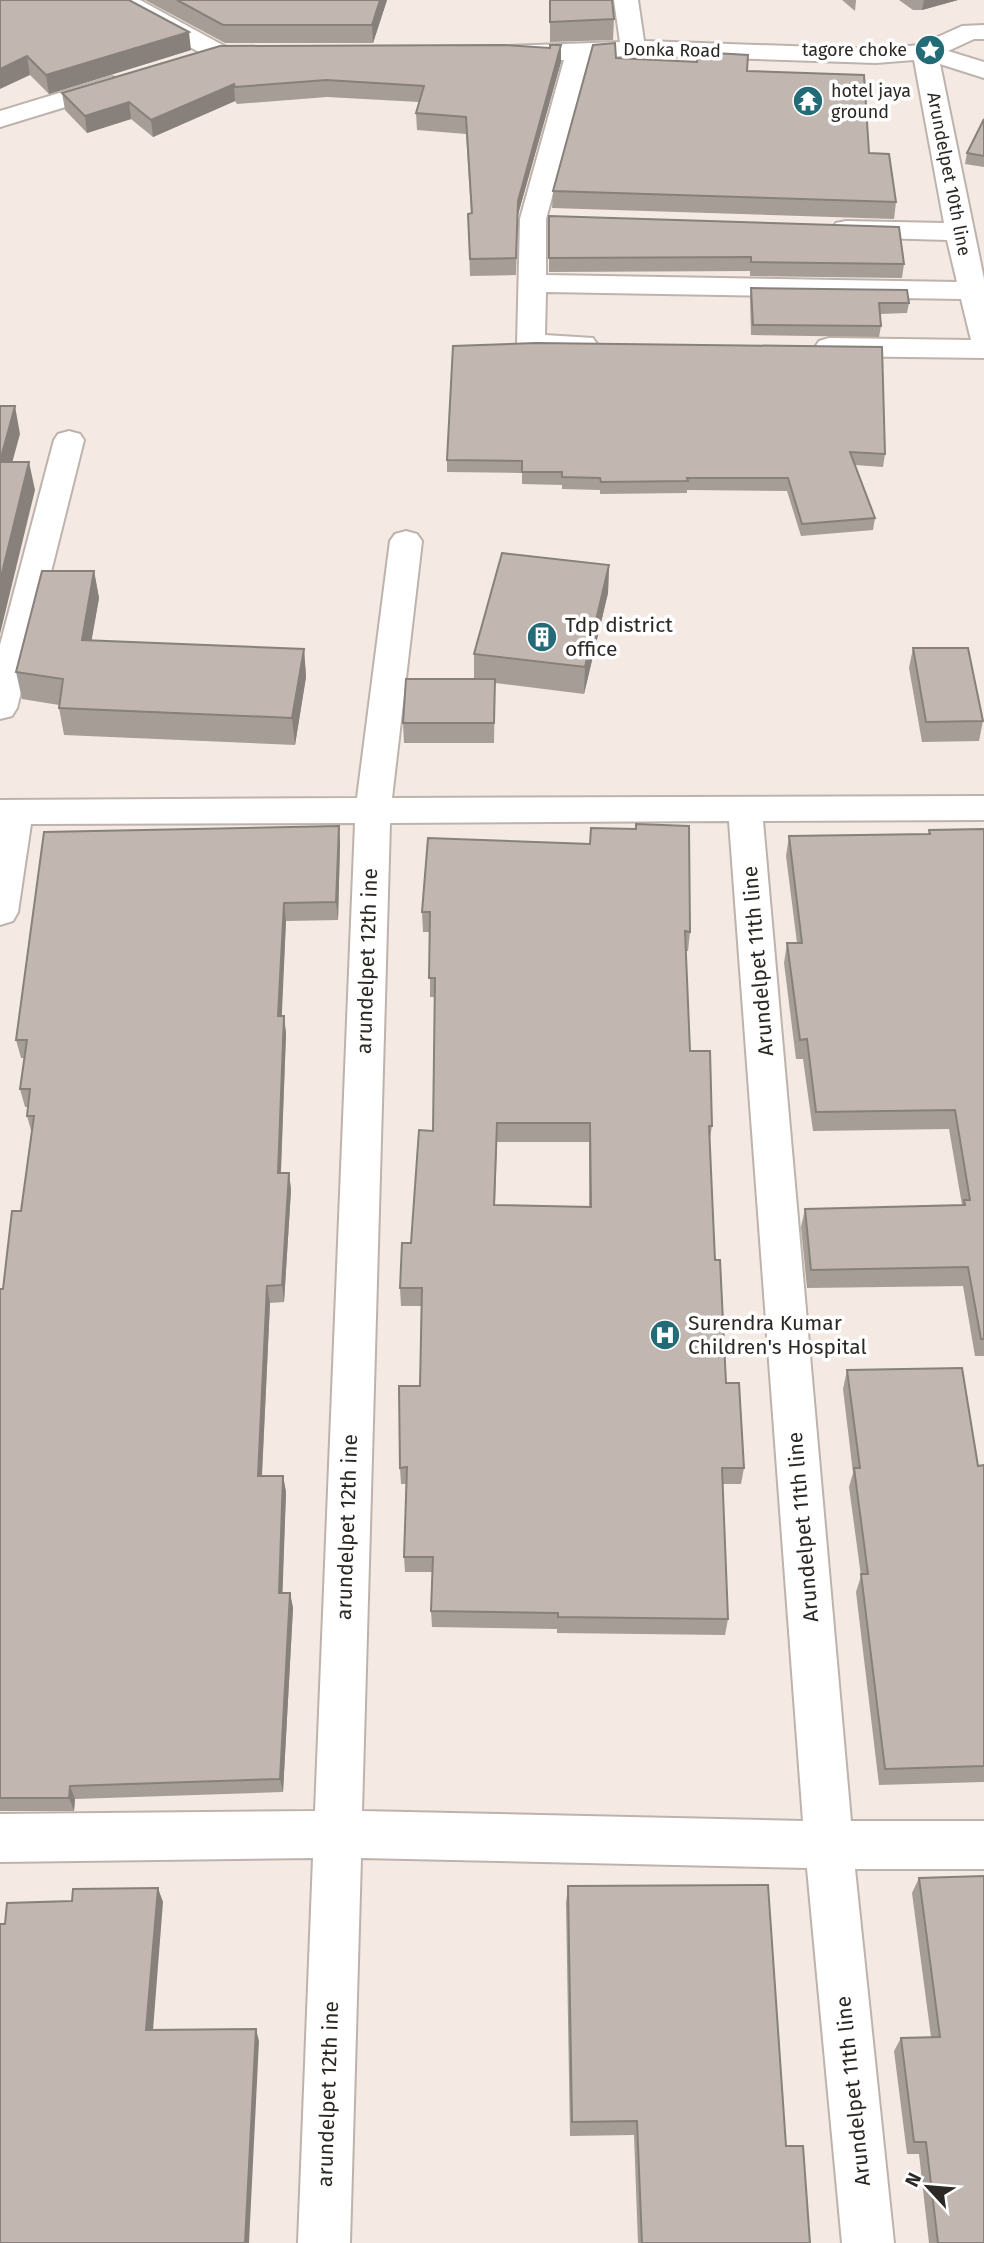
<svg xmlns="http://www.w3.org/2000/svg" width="984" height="2243" font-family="'Fira Sans',sans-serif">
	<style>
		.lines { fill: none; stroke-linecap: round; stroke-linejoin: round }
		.minor-casing { stroke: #bdb3ac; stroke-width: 4 }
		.minor { fill: #fff; fill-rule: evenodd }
		.wall { fill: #a69d97; fill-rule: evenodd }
		.shaded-wall { fill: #87807b }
		.building { fill: #c1b7b0; stroke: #87807b; stroke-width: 2; fill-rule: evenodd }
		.labels { text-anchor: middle; stroke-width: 7; stroke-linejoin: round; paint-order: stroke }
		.far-street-label { font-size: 18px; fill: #2c2825; stroke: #fff }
		.far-poi-label { font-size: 18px; fill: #2c2825; stroke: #fff; text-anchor: end }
		.poi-label { font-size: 21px; fill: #2c2825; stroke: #fff; text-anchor: start }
		.street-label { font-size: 21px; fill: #2c2825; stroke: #fff }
	</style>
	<rect width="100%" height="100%" fill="#f4eae3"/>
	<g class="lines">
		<g class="minor-casing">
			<g id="minor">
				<polygon points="110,0 140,0 228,48 231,53 228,58 219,60 210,58 113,5"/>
				<path d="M614,0H638L644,41L876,49L920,45L962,26L984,25V39H974L948,51L984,62V78L940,64L984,279V358L829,356L819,353L815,347L819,341L829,338L971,340L961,299L546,292L545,335L593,338L597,344L593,350L583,353L521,350L517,344L520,219L564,60H507L498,58L495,53L498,48L507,46L620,42ZM633,55L876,63L914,60L944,223L846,221L836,223L832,229L836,235L846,237L947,240L957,282L546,275V219L590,59Z"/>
				<polygon points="112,77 121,80 125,85 121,90 0,127 0,111"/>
				<polygon points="69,431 80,434 84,440 17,708 12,716 0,719 0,645 54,440 58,434"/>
				<path d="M406,531L417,534L422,541L392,798L984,796V820L763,821L851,1821H984V1869H855L894,2243H842L807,1868L361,1858L350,2243H298L313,1858L0,1862V1814L315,1811L355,823L31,824L18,912L13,921L0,925V800L357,798L390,541L395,534ZM729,821L803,1821L362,1811L390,823Z"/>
			</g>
		</g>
		<use href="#minor" class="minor"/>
	</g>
	<g class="wall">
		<polygon points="0,0 191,50 49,94 30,75"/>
		<polygon points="145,0 387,0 373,43 225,43"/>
		<polygon points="550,0 614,19 613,40 550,42"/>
		<polygon points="842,0 856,0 855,11"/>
		<polygon points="899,0 958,0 922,10 913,10"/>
		<polygon points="561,45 561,62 517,218 516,275 470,276 468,214 471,213 466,134 417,130 416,113 419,102 327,97 237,104 235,101 153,137 131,119 87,133 65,110 62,93 550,48"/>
		<polygon points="616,58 747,71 869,153 896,202 894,219 552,208 553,191"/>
		<polygon points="984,119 984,167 965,164 967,153"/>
		<polygon points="549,216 904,264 902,278 750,276 750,271 549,272"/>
		<polygon points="751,288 909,303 907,313 880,314 881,326 879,337 751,335 750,298"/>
		<polygon points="536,343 885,454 883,467 855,465 875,518 873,530 801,536 787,491 687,490 687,493 600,494 600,490 562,489 562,485 522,484 522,473 447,472 447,460"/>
		<polygon points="609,565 608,593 584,694 495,683 494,743 404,743 403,723 474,679 474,654"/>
		<polygon points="94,571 99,598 91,641 304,649 306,677 295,745 64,735 59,708 59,705 22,699 16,672"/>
		<polygon points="913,648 983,721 979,741 922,742 909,668"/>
		<polygon points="339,826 340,844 338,920 286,921 281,1016 284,1016 286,1034 281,1173 289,1173 291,1190 284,1302 270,1303 262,1476 283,1476 286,1492 282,1593 290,1593 293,1608 283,1792 75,1799 74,1811 0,1811 0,1289 3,1289 21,1211 32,1134 27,1116 28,1107 25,1107 20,1089 24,1058 21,1058 16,1040"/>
		<path d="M591,828L690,932L688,951H686L690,1051L712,1126L709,1144L715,1260L726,1383L744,1468L741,1484H723L728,1619L725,1635L557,1633V1629L432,1627L431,1611L432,1572H405L404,1557L406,1484H401L400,1468L420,1386L421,1306H401L400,1288L411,1243L433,1131L435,997H430V932H423L422,912L590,844ZM497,1142H589V1207L495,1205Z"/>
		<polygon points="984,829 984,1356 975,1356 963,1286 807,1288 801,1227 805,1209 962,1205 949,1129 813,1131 803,1059 796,1059 784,963 787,943 797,943 786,856 789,836 928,834 929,830"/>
		<polygon points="847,1370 978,1466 984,1465 984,1782 879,1785 856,1592 861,1576 849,1487 853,1473 843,1389"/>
		<polygon points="919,1878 984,2243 929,2243 919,2154 907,2154 894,2051 901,2038 931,2037 912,1893"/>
		<polygon points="568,1886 810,2243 638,2243 634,2135 570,2136 566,1903"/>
	</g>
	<g class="shaded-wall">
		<polygon points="380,0 387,0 373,43 372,25"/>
		<polygon points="924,0 958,0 922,10"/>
		<polygon points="189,32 191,50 49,94 46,75"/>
		<polygon points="561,45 561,62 517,218 516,275 518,201"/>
		<polygon points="27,56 30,75 0,89 0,69"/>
		<polygon points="234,84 235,101 153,137 151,120"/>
		<polygon points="129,102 131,119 87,133 85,116"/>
		<polygon points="15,406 20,434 5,489 0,461"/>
		<polygon points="29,462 35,490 0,634 0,581"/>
		<polygon points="609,565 608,593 584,694 585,667"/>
		<polygon points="94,571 99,598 87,667 82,640"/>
		<polygon points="304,649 306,677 295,745 292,718"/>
		<polygon points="339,826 340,844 338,920 336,902"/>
		<polygon points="284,903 286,921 281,1034 278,1016"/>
		<polygon points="284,1016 286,1034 280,1190 278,1173"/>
		<polygon points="289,1173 291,1190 284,1302 282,1285"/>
		<polygon points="267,1286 270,1303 261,1492 258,1476"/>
		<polygon points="283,1476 286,1492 282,1608 279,1593"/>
		<polygon points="290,1593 293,1608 283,1792 280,1779"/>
		<polygon points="70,1786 75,1799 74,1811 69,1798"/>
		<polygon points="158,1888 163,1902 152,2043 146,2030"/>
		<polygon points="256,2029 259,2041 249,2243 245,2243"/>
	</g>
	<g class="building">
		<polygon points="0,0 129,0 189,32 46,75 27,56 0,69"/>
		<polygon points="177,0 380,0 372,25 223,25"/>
		<polygon points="550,0 612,0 614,19 550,22"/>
		<polygon points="615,43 616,58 697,62 698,52 748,55 747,71 864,75 869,153 889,154 896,202 553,191 593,45"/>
		<polygon points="504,45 550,48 550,45 561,45 518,201 516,258 470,259 468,214 472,213 466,117 416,113 424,86 326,80 235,87 234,84 151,120 129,102 85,116 62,93 220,46"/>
		<polygon points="984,119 984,156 967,153"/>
		<polygon points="549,216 899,227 904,264 751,262 751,257 549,258"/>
		<polygon points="751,288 907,290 909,303 879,303 881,326 753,325"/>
		<polygon points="536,343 882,347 885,454 850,452 875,518 802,524 788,478 687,478 688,481 601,482 600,478 562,477 562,472 522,472 522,461 447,460 453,346"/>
		<polygon points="0,406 15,406 0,461"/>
		<polygon points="0,462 29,462 0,581"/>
		<polygon points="502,553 609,565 585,667 474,654"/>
		<polygon points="42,571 94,571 82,640 304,649 292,718 59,708 63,679 16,672"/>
		<polygon points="913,648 968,648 983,721 926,722"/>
		<polygon points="406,679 495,679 494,723 403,723"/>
		<path d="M636,824L689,826L690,932L685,931L690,1051H710L712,1126H709L715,1260H720L726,1383H739L744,1468H722L728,1619L558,1617V1613L431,1611L433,1557H404L407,1467L400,1468L399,1386H420L422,1288H400L402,1243H411L419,1130L433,1131L435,978H429L430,912H422L428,838L590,844L591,828L636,829ZM497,1123H590L591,1207L494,1205Z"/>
		<polygon points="339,826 336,902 284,903 278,1016 284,1016 278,1173 289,1173 282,1285 267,1286 258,1476 283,1476 279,1593 290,1593 280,1779 70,1786 69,1798 0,1798 0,1289 3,1289 12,1211 21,1211 34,1116 27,1116 30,1089 20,1089 27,1040 16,1040 44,832"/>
		<polygon points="984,829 984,1339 981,1339 968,1267 811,1270 805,1209 965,1205 964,1200 970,1200 955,1110 816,1112 807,1039 800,1040 787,943 802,943 789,836 930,834 929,830"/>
		<polygon points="962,1368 978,1466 984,1465 984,1766 885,1769 861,1574 868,1574 854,1468 860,1468 847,1370"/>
		<polygon points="984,1876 984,2243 938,2243 926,2142 914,2142 901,2038 940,2037 919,1878"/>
		<polygon points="768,1885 786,2146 803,2146 810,2243 642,2243 637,2121 572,2122 568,1886"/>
		<polygon points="158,1888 146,2030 256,2029 245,2243 0,2243 0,1924 5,1924 7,1903 72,1901 73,1889"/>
	</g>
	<defs>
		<g id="sight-disc" transform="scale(1.575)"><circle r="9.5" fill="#236c77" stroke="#fff"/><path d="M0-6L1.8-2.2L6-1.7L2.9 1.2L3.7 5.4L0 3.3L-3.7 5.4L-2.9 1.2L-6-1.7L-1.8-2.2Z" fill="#fff"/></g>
		<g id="temple-disc" transform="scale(1.575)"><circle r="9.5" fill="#236c77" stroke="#fff"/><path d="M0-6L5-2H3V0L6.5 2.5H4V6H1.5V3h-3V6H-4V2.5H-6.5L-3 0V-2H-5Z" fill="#fff"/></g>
		<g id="building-disc" transform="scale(1.575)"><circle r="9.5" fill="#236c77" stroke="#fff"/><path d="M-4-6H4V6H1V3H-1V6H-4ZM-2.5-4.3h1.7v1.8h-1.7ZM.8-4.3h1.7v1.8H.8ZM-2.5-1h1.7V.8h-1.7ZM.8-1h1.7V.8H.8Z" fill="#fff"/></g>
		<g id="hospital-disc" transform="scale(1.575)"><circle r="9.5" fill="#236c77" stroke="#fff"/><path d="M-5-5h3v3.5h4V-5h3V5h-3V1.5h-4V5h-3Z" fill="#fff"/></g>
	</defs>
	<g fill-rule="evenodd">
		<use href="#sight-disc" x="930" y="50"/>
		<use href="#temple-disc" x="808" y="101"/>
		<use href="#building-disc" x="542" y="637"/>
		<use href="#hospital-disc" x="665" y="1335"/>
	</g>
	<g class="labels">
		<g class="far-street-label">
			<text transform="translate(672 50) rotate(1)" y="6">Donka Road</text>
			<text transform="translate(949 174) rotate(79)" y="6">Arundelpet 10th line</text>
		</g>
		<g class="far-poi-label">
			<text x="907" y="56">tagore choke</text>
			<text x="831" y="97" text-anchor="start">hotel jaya<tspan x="831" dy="21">ground</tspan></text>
		</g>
		<g class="poi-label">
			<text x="565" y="632">Tdp district<tspan x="565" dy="24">office</tspan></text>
			<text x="688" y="1330">Surendra Kumar<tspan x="688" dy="24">Children's Hospital</tspan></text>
		</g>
		<g class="street-label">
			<text transform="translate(367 961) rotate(-88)" y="7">arundelpet 12th ine</text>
			<text transform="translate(758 961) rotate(-95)" y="7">Arundelpet 11th line</text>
			<text transform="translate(347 1527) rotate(-88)" y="7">arundelpet 12th ine</text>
			<text transform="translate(803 1527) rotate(-95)" y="7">Arundelpet 11th line</text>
			<text transform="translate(853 2091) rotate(-96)" y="7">Arundelpet 11th line</text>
			<text transform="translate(328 2094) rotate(-88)" y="7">arundelpet 12th ine</text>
		</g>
	</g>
	<g transform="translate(928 2187) rotate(296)" stroke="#ffffff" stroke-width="5" paint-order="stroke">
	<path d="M0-5L12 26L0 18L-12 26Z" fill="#2c2825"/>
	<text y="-10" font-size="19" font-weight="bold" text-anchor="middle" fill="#2c2825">N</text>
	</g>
</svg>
